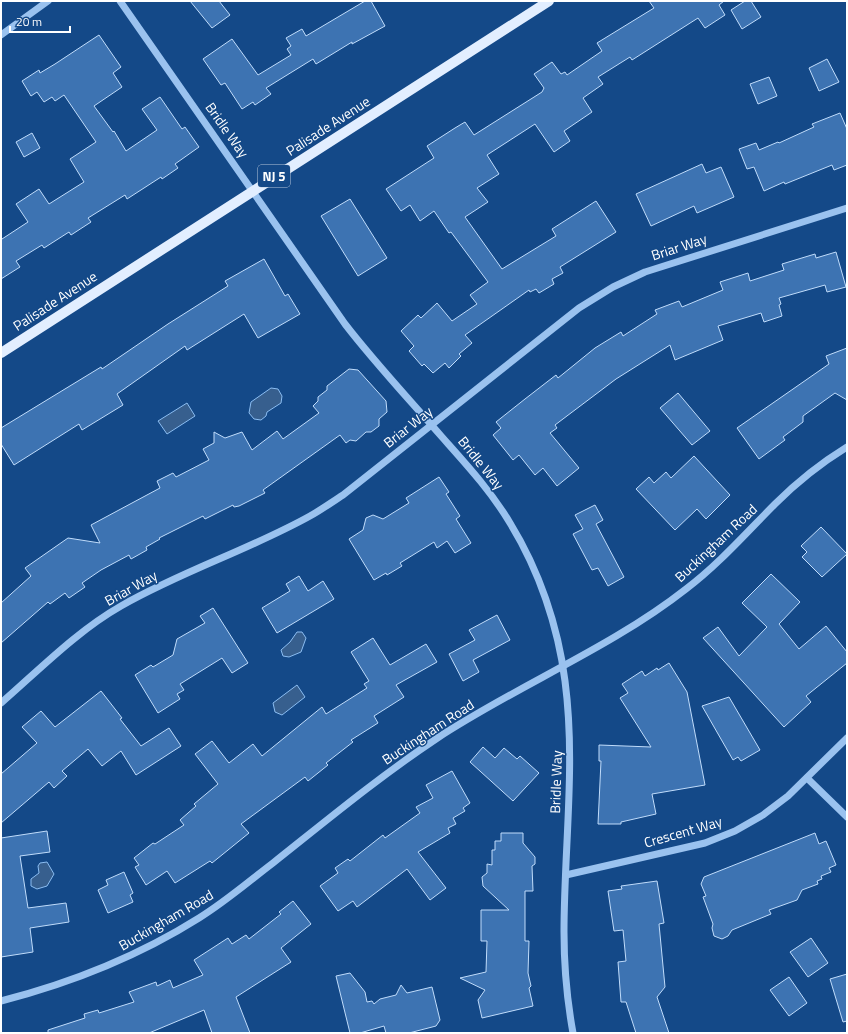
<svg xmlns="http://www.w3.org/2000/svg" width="848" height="1034" font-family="'Titillium Web',sans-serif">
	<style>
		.water { fill: #375f8e; stroke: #8bbdf2 }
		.building { fill: #3d73b2; stroke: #c0dcfb }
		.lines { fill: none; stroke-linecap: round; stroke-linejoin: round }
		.minor { stroke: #9ac2ef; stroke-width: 7 }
		.major { stroke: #e2eeff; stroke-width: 10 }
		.labels { text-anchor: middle; stroke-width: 3; stroke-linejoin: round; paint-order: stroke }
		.shield { fill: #144988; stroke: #b8c8db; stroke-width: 1 }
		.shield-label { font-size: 13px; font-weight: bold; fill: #fff }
		.street-label { font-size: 14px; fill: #fff; stroke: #144988 }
	</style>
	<rect width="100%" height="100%" fill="#144988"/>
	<g class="water">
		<polygon points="271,388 278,389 282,396 281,403 267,412 266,416 261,420 254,419 249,413 251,402"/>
		<polygon points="187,403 195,416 167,434 158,421"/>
		<polygon points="297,632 302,632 306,638 301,652 289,657 283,656 281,650 290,642"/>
		<polygon points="297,685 305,697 282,715 275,712 273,703"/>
		<polygon points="47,862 54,874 47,886 37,889 31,886 31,879 39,873 38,866 40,863"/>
	</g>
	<g class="building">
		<polygon points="190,1 219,1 230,15 212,28"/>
		<polygon points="365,1 371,1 385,26 352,44 352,42 316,64 313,59 266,88 271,94 255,105 253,102 242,109 225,83 221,85 203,59 232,39 258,75 291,55 287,49 291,46 286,38 302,29 306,36"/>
		<polygon points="649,1 724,1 719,5 725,15 705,28 698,18 632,60 630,57 598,77 603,84 583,98 592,112 564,131 570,141 554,152 535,124 487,155 499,174 477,188 488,202 465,217 502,269 556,236 552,229 596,201 616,232 560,267 563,273 552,279 554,284 539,293 536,289 530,292 529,290 465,335 472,343 459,354 461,356 449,368 445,363 433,373 424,364 422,366 409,351 414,346 401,331 418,315 421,318 437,303 452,321 477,304 470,295 488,282 451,232 449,233 434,211 420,221 410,205 401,211 386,189 434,158 427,146 455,128 465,122 474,135 542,92 544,88 534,74 552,62 561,74 565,72 567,75 602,51 597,43 654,8"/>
		<polygon points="745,1 751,1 761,17 742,29 731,10"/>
		<polygon points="99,35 121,67 113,73 122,87 94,106 113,132 114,131 126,151 157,130 142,109 160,97 182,129 185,127 199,147 175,164 178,168 162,179 161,177 127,199 125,195 88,218 91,222 71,235 69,232 44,248 42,245 16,261 20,267 1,279 1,237 2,239 28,222 16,204 39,189 49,204 84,182 70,159 96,142 64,95 55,101 52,97 44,102 37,92 31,96 22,81 39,70 40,73 55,64"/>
		<polygon points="827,59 839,82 819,91 809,68"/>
		<polygon points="769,77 777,96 758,104 750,84"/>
		<polygon points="840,113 847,129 847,165 834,170 832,165 785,184 784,182 764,191 754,167 747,169 739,149 756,143 759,150 778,142 779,143 814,127 812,124"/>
		<polygon points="32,133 40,148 24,157 16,142"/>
		<polygon points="702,164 706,173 721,167 734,197 697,213 694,206 651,226 636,194"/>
		<polygon points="350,199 387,258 358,276 321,216"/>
		<polygon points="836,252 846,287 827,292 825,285 779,298 781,304 779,305 782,316 764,322 761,313 718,326 723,340 675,360 670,345 616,379 555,425 557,428 550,433 579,468 557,486 543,468 535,475 519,455 513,460 493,435 501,428 496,422 525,399 556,375 558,378 595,348 621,332 623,336 657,314 655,310 679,301 682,307 723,290 720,282 748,273 750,281 784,270 782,264 815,254 816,258"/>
		<polygon points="264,259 285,296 288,294 300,314 258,338 244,314 187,350 185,346 117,394 123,405 82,430 79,424 14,465 1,444 1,428 101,367 102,369 168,324 228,286 225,281"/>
		<polygon points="847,348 847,400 835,393 803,416 803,422 783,437 785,440 759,459 737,428 829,364 826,356"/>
		<polygon points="349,369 358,370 386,401 387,412 379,419 379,426 371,432 366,432 356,441 350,440 346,443 340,435 263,490 265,493 239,506 234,507 233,505 205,519 203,516 159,538 160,539 146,547 147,550 131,559 129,555 101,570 82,583 85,587 69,598 65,593 50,604 48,602 1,643 1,603 31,576 25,568 68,538 100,543 91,525 160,488 157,481 173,473 176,477 209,460 203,449 214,443 214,432 225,438 242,432 252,450 277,431 283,439 319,413 313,406 318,401 318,397 327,390 327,386"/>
		<polygon points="678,393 710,431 692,445 660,408"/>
		<polygon points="694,456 730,495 706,519 697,509 675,530 636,489 649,477 654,483 666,472 671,478"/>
		<polygon points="439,477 449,492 446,494 460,516 456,519 471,543 455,553 447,541 437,548 434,542 400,563 402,566 387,575 386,573 374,580 349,539 363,530 366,518 373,515 383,519 409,503 406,498"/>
		<polygon points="595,505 603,520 596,524 624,577 608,586 598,568 592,570 573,534 583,529 575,515"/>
		<polygon points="821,527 847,554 822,577 802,557 807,552 801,546"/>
		<polygon points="771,574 800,602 779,624 799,649 826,626 847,652 847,663 806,696 811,702 784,727 703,638 718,627 739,656 767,627 742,603"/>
		<polygon points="299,576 308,591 323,581 334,599 277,633 262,608 290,591 286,584"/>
		<polygon points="213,608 248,663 232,673 222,658 180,684 184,690 177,694 180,699 158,713 135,675 151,665 153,667 173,655 177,639 205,623 200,616"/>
		<polygon points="497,615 510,640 473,660 479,672 463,681 449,654 475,640 469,630"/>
		<polygon points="373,638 390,665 426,644 437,662 396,685 404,697 374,716 378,723 351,740 353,742 326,763 328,765 308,781 305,777 241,824 249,833 212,863 210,861 175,883 167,871 146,885 135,867 139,865 134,858 153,843 155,844 184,825 180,820 196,806 194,804 218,784 195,754 212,741 229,763 253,744 262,756 322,707 326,714 367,688 364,684 369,681 351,652"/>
		<polygon points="669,663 687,692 705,785 652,794 656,814 621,822 621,824 598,824 601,761 599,761 599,745 651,747 620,698 628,693 622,684 642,671 645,676 657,668 658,670"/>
		<polygon points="101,691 122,718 120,719 141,746 169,728 181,746 136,775 121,751 102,766 88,749 62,771 67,776 54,788 49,782 1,823 1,774 37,743 22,727 41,711 55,727"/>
		<polygon points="729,697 760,750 741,761 738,757 733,760 702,706"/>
		<polygon points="483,747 495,758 504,748 517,759 520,756 539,773 513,801 470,762"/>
		<polygon points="452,771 470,803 463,808 465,811 453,818 456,824 448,828 450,833 418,852 446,888 430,900 407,869 357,907 353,901 338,911 320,886 338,873 335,868 348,859 350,861 383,835 385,838 420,813 416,807 433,798 426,785"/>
		<polygon points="47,831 50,852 20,856 28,908 66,903 69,922 30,928 33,952 1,957 1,838"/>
		<polygon points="501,833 523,833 523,843 535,857 535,864 532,866 533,891 525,891 525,941 529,941 528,973 531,986 529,988 533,1006 482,1018 478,1000 485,990 460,978 486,972 487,941 481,941 481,910 509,910 483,886 482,877 487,873 487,864 492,865 492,850 495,850 495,841 501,841"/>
		<polygon points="815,833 819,844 826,841 836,865 829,868 831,872 821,876 822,879 817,881 818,884 802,890 797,900 769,910 771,914 732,930 728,936 722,939 714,936 712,928 713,924 703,897 706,896 701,884 704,877"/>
		<polygon points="124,872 133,893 130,895 133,902 108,913 98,890 108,885 106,880"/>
		<polygon points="657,881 664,923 659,924 665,987 657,997 669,1033 636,1033 626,1002 621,1002 618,962 626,961 623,930 614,931 608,891 622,889 621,886"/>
		<polygon points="293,901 311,924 281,948 291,962 236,997 250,1033 212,1033 204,1010 149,1033 48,1033 48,1030 85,1018 84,1014 98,1010 99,1013 134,1002 129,992 156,982 157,986 170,980 173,988 203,975 194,960 228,938 232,944 246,935 249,939 281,914 279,912"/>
		<polygon points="811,938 828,963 808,977 790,952"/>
		<polygon points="350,973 365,992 367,1002 372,1001 374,1004 380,999 396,995 401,985 407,993 432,987 440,1020 436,1026 409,1033 386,1033 384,1026 360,1033 350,1033 336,976"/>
		<polygon points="847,974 847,1021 843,1022 830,979"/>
		<polygon points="789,977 807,1003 789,1016 770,990"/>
	</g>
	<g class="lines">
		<g class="minor">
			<path d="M120,1L345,324C375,363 409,399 442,437C466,464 491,491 510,523C539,570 558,626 565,681C576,764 564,848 564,932C564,965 567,1000 573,1033"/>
			<polyline points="1,35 48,1"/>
			<path d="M1,703C39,670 77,631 121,606C182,571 249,550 310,516C321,510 332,502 343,495L579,308L613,287L645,272L847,208"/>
			<polyline points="807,778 847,817"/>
			<polyline points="566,875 705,843 735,831 763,815 788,796 847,738"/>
			<path d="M1,1001C71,983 137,957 199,918C225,902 248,882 273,863C326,821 379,777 436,739C516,686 611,648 686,589C719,564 746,533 775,504C796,483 821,463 847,447"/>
		</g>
		<polyline class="major" points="1,353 549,1"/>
	</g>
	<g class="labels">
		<rect class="shield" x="258" y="165" width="32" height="22" rx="3"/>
		<g class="shield-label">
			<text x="274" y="181">NJ 5</text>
		</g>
		<g class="street-label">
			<text transform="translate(328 126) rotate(-33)" y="5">Palisade Avenue</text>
			<text transform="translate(227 130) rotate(55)" y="5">Bridle Way</text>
			<text transform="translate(679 247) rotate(-18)" y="5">Briar Way</text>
			<text transform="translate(55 301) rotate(-33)" y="5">Palisade Avenue</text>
			<text transform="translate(408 427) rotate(-38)" y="5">Briar Way</text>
			<text transform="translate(481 463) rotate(51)" y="5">Bridle Way</text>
			<text transform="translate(716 543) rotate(-43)" y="5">Buckingham Road</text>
			<text transform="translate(131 588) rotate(-29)" y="5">Briar Way</text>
			<text transform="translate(428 732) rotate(-33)" y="5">Buckingham Road</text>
			<text transform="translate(556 782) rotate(-88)" y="5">Bridle Way</text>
			<text transform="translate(683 832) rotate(-16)" y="5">Crescent Way</text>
			<text transform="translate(166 920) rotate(-30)" y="5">Buckingham Road</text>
		</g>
	</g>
	<rect width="848" height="1034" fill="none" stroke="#ffffff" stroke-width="4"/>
	<path d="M10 26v6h60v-6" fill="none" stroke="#ffffff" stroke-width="2"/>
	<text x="16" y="26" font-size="12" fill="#ffffff" stroke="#144988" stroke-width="3" paint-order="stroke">20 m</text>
</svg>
